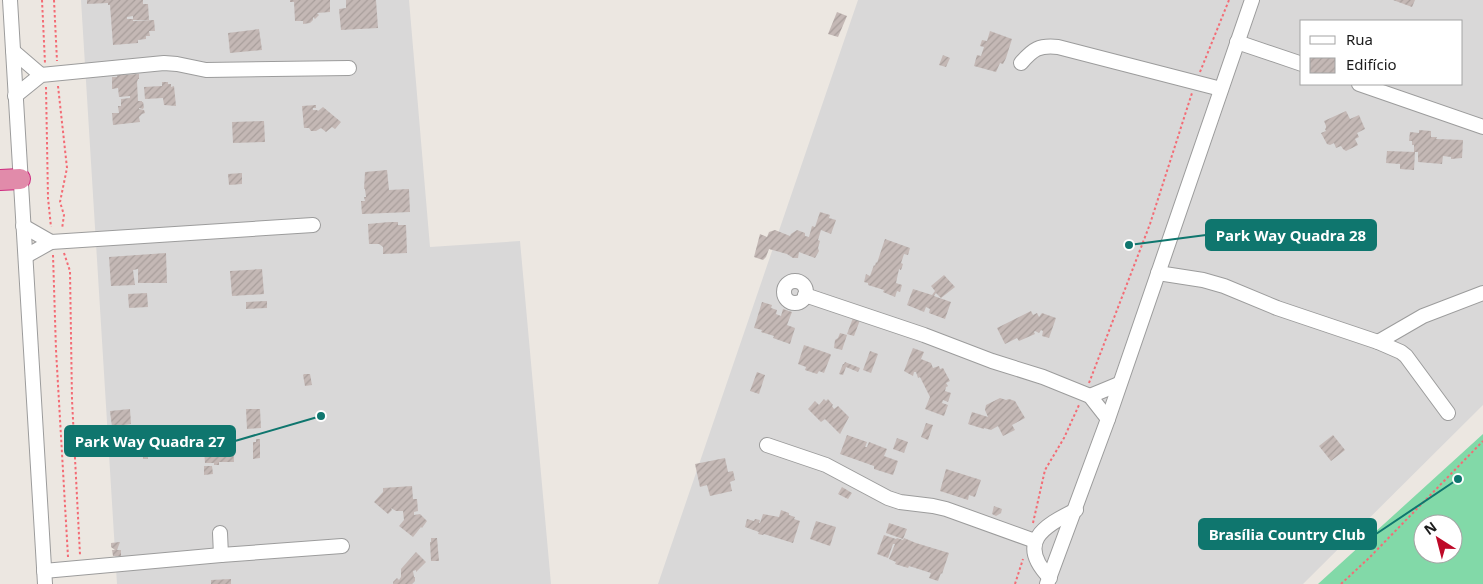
<svg xmlns="http://www.w3.org/2000/svg" width="1483" height="584" font-family="'Noto Sans',sans-serif">
	<style>
		.residential { fill: #d9d8d8; fill-rule: evenodd }
		.pitch { fill: #82d9a8; fill-rule: evenodd }
		.building { fill: url(#building-hatch) }
		.lines { fill: none; stroke-linecap: round; stroke-linejoin: round }
		.minor-casing { stroke: #9c9c9c; stroke-width: 16 }
		.highway-casing { stroke: #ce2b7f; stroke-width: 22 }
		.path { stroke: #f36c75; stroke-width: 2; stroke-dasharray: 2.5 2.5; stroke-linecap: butt }
		.minor { stroke: #fff; stroke-width: 14 }
		.highway { stroke: #e18baa; stroke-width: 20 }
		.leader { fill: none; stroke: #0f766e; stroke-width: 2 }
		.callout-dot { fill: #0f766e; stroke: #fff; stroke-width: 2 }
		.callout { fill: #0f766e; stroke: #0f766e; stroke-width: 2 }
		.callout-label { font-size: 15px; text-anchor: middle; font-weight: bold; fill: #fff }
	</style>
	<defs>
		<pattern id="building-hatch" width="6" height="6" patternUnits="userSpaceOnUse" patternTransform="scale(1.25)"><rect width="6" height="6" fill="#c4b8b5"/><path d="M-1 1l2-2M0 6l6-6M5 7l2-2" fill="none" stroke="#a89e9b"/></pattern>
	</defs>
	<rect width="100%" height="100%" fill="#ece7e1"/>
	<g class="residential">
		<polygon points="81,0 409,0 430,247 520,241 551,584 117,584"/>
		<path d="M858,0H1483V405L1303,584H658ZM1302,21H1462V84H1302Z"/>
	</g>
	<path class="pitch" d="M1483,434V584H1318ZM1423,524H1453V554H1423Z"/>
	<g class="building">
		<polygon points="87,0 143,0 143,4 148,4 149,20 133,20 133,16 127,17 127,19 133,19 133,21 154,20 155,31 149,31 150,36 146,36 146,39 138,40 138,43 113,45 110,5 108,5 108,3 87,4"/>
		<polygon points="290,0 330,0 330,12 317,13 319,15 315,19 313,17 313,20 310,23 303,24 303,21 295,21 294,2 290,2"/>
		<polygon points="346,0 376,0 378,28 341,30 339,9 346,8"/>
		<polygon points="1393,0 1415,0 1412,7"/>
		<polygon points="837,12 847,16 838,37 828,34"/>
		<polygon points="259,29 262,50 230,53 228,33"/>
		<polygon points="990,31 1012,39 1006,58 1003,64 1000,63 996,72 974,66 977,55 981,56 984,47 980,46 982,40 987,41"/>
		<polygon points="943,55 950,58 946,67 939,65"/>
		<polygon points="117,74 122,74 122,75 139,74 139,79 138,79 137,82 138,101 142,101 142,102 143,102 144,107 143,109 139,108 139,109 144,110 145,113 142,114 139,117 140,122 113,125 112,113 119,113 118,106 121,106 121,99 130,98 130,96 119,97 118,88 112,89 112,77 117,77"/>
		<polygon points="162,82 168,82 168,84 171,84 171,87 174,86 176,106 164,105 163,98 145,99 144,87 162,86"/>
		<polygon points="316,105 316,108 313,108 313,110 317,110 318,111 323,107 341,122 335,129 332,127 326,132 321,128 316,131 311,131 309,128 304,128 302,106"/>
		<polygon points="1346,111 1350,119 1359,115 1365,129 1357,133 1359,137 1355,139 1358,145 1346,151 1343,149 1341,146 1336,148 1334,143 1330,145 1327,144 1321,133 1326,131 1325,129 1326,128 1326,126 1324,121"/>
		<polygon points="264,121 265,142 233,143 232,122"/>
		<polygon points="1419,130 1431,131 1431,137 1437,137 1436,139 1463,140 1462,158 1451,159 1451,157 1443,156 1442,164 1418,162 1418,152 1414,152 1414,145 1412,145 1412,141 1409,141 1410,132 1419,133"/>
		<polygon points="1387,151 1415,152 1414,170 1400,169 1400,164 1386,163"/>
		<polygon points="387,170 389,190 409,189 410,212 362,214 361,201 365,201 364,197 366,197 365,189 364,189 365,172"/>
		<polygon points="242,173 242,184 229,185 228,174"/>
		<polygon points="820,212 830,215 829,218 836,220 831,234 821,230 818,240 820,241 818,248 819,251 815,258 799,252 798,258 793,258 787,254 769,249 766,257 763,260 754,257 760,234 767,237 769,232 775,230 790,236 791,234 797,230 805,233 805,236 809,237 812,226 815,227"/>
		<polygon points="389,222 398,222 398,225 406,225 407,253 383,254 383,247 379,244 369,244 368,224"/>
		<polygon points="885,239 910,248 908,255 904,254 901,263 903,264 901,270 899,269 896,283 902,285 900,292 897,291 895,297 883,292 884,290 868,285 868,283 864,282 866,274 870,276 874,265 875,266 876,262 877,263"/>
		<polygon points="166,253 167,283 138,283 138,269 133,270 135,285 111,286 109,257"/>
		<polygon points="262,269 264,294 232,296 230,271"/>
		<polygon points="944,275 955,287 941,298 936,293 935,294 934,296 951,302 945,319 929,313 930,309 926,307 924,312 907,305 913,289 932,295 935,291 931,286"/>
		<polygon points="147,293 148,307 129,308 128,294"/>
		<polygon points="267,301 267,308 246,309 246,302"/>
		<polygon points="762,302 772,305 771,308 777,310 776,314 781,316 783,309 792,312 787,325 795,328 790,344 773,338 774,336 761,332 762,330 754,328"/>
		<polygon points="1031,311 1033,315 1037,313 1039,317 1042,313 1056,318 1049,338 1042,336 1043,331 1041,330 1039,333 1035,331 1034,332 1035,334 1019,341 1017,338 1005,344 997,328"/>
		<polygon points="853,318 860,320 854,336 847,334"/>
		<polygon points="840,333 847,335 842,350 834,348 835,340 838,338"/>
		<polygon points="804,345 830,354 831,355 824,373 819,371 817,374 805,370 806,367 798,364"/>
		<polygon points="913,348 924,352 921,359 931,363 933,368 939,366 940,369 943,368 950,381 946,383 948,386 946,387 945,391 951,393 948,402 943,400 942,403 948,405 944,416 925,409 930,397 920,377 918,378 916,372 914,372 913,376 904,371"/>
		<polygon points="870,351 878,354 871,373 863,370"/>
		<polygon points="845,362 860,368 858,372 846,367 843,375 839,374 843,364 844,364"/>
		<polygon points="757,372 765,375 759,394 750,391"/>
		<polygon points="304,374 310,374 312,385 305,386 303,375"/>
		<polygon points="1000,398 1006,400 1009,399 1015,401 1025,418 1012,425 1015,430 1003,436 998,426 991,430 984,428 984,429 968,424 972,412 988,417 985,410 986,405"/>
		<polygon points="824,399 826,401 828,399 833,405 832,406 834,409 838,406 849,417 840,434 825,419 821,422 808,409 815,401 819,405"/>
		<polygon points="130,409 131,424 112,427 110,411"/>
		<polygon points="246,409 260,409 261,428 247,429"/>
		<polygon points="926,423 933,425 928,440 921,437"/>
		<polygon points="225,428 226,432 234,431 235,439 233,439 234,462 219,462 219,465 214,465 214,463 205,463 203,436 207,435 207,429"/>
		<polygon points="150,430 161,430 162,456 151,456 148,457 148,459 143,459 143,456 127,457 126,437 136,436 136,435 142,434 143,432 150,432"/>
		<polygon points="847,435 867,442 865,447 867,447 869,442 887,449 884,456 898,461 893,475 874,469 874,466 840,454"/>
		<polygon points="1333,435 1345,450 1331,461 1319,446"/>
		<polygon points="897,438 908,442 904,453 893,449"/>
		<polygon points="256,439 260,439 260,458 253,459 253,442 256,442"/>
		<polygon points="725,458 728,472 733,471 735,480 730,482 732,491 710,496 707,485 700,487 695,464"/>
		<polygon points="204,466 212,466 213,474 204,475"/>
		<polygon points="946,469 981,480 975,497 969,495 968,500 940,491"/>
		<polygon points="412,486 413,499 417,499 418,511 414,512 414,515 420,514 427,521 422,528 421,527 413,537 399,526 404,520 403,511 396,511 391,508 392,510 388,514 374,502 383,492 383,488"/>
		<polygon points="842,487 852,493 848,499 838,494"/>
		<polygon points="994,506 1002,509 1001,513 996,516 992,514"/>
		<polygon points="781,510 789,513 789,515 795,517 794,519 800,521 793,543 764,534 763,535 758,534 759,532 745,527 747,519 754,521 755,519 760,520 759,523 760,523 763,514 779,517"/>
		<polygon points="816,521 836,527 830,546 810,539"/>
		<polygon points="889,523 907,529 903,539 886,533"/>
		<polygon points="884,535 896,539 897,538 903,540 904,538 916,543 949,553 942,574 941,573 938,581 929,578 931,573 909,566 908,568 895,564 896,562 889,559 895,544 893,544 888,558 877,554"/>
		<polygon points="431,538 437,538 439,561 431,561 430,542 431,542"/>
		<polygon points="120,542 117,550 121,550 121,556 113,556 112,550 115,550 111,547 111,543"/>
		<polygon points="416,552 426,562 416,572 416,570 413,571 414,577 415,577 415,581 412,584 393,584 393,582 397,578 399,580 401,577 401,569"/>
		<polygon points="231,579 231,584 211,584 211,580"/>
	</g>
	<g class="lines">
		<g class="minor-casing">
			<g id="minor">
				<polyline points="10,0 45,584"/>
				<polyline points="1237,42 1302,64"/>
				<polyline points="13,51 41,75"/>
				<path d="M1021,63C1033,49 1039,45 1058,47L1221,89"/>
				<polyline points="1359,84 1483,127"/>
				<polyline points="15,96 41,75 164,63 177,64 206,70 349,68"/>
				<polyline points="23,226 51,242"/>
				<polyline points="26,256 51,242 313,225"/>
				<polyline points="1158,273 1203,280 1224,286 1277,308 1378,342 1401,352 1406,356 1448,413"/>
				<circle cx="795" cy="292" r="11"/>
				<polyline points="805,295 924,335 992,361 1043,377 1090,396 1108,419"/>
				<polyline points="1378,342 1423,316 1483,293"/>
				<polyline points="1090,396 1119,384"/>
				<polyline points="767,445 826,465 888,498 900,502 933,506 946,509 1035,541"/>
				<polyline points="220,533 221,555"/>
				<polyline points="44,571 221,555 342,546"/>
				<path d="M1050,578C1016,543 1043,526 1076,510"/>
				<polyline points="1047,584 1108,419 1252,0"/>
			</g>
		</g>
		<g class="highway-casing">
			<polyline id="highway" points="0,180 20,179"/>
		</g>
		<g class="path">
			<polyline points="42,0 45,63"/>
			<polyline points="54,0 57,61"/>
			<polyline points="1200,72 1229,0"/>
			<polyline points="58,86 67,168 60,202 64,215 62,229"/>
			<polyline points="46,87 48,198 51,227"/>
			<polyline points="64,253 70,271 72,400 80,555"/>
			<polyline points="53,255 56,350 68,557"/>
			<polyline points="1089,383 1150,224 1192,93"/>
			<polyline points="1033,523 1045,470 1064,438 1079,405"/>
			<polyline points="1015,584 1023,559"/>
			<polyline points="1341,584 1370,557 1483,441"/>
		</g>
		<use href="#minor" class="minor"/>
		<use href="#highway" class="highway"/>
	</g>
	<path class="leader" d="M1129 245L1206 235M321 416L235 441M1458 479L1376 534"/>
	<g class="callout-dot">
		<circle cx="1129" cy="245" r="5"/>
		<circle cx="321" cy="416" r="5"/>
		<circle cx="1458" cy="479" r="5"/>
	</g>
	<g class="callout">
		<rect x="1206" y="220" width="170" height="30" rx="5"/>
		<rect x="65" y="426" width="170" height="30" rx="5"/>
		<rect x="1199" y="519" width="177" height="30" rx="5"/>
	</g>
	<g class="callout-label">
		<text x="1291" y="241">Park Way Quadra 28</text>
		<text x="150" y="447">Park Way Quadra 27</text>
		<text x="1287" y="540">Brasília Country Club</text>
	</g>
	<rect x="1300" y="20" width="162" height="65" fill="#ffffff" stroke="#a4a4a4"/>
	<rect x="1310" y="36" width="25" height="8" fill="#ffffff" stroke="#a4a4a4"/>
	<text x="1346" y="45" font-size="15" fill="#1b1b1b">Rua</text>
	<rect x="1310" y="58" width="25" height="15" fill="url(#building-hatch)" stroke="#a4a4a4"/>
	<text x="1346" y="70" font-size="15" fill="#1b1b1b">Edifício</text>
	<g transform="translate(1438 539) rotate(324)"><circle r="24" fill="#ffffff" stroke="#a4a4a4"/>
	<path d="M0-4L9 19L0 12L-9 19Z" fill="#be0928"/>
	<text y="-8" font-size="14" font-weight="bold" text-anchor="middle" fill="#1b1b1b">N</text>
	</g>
</svg>
